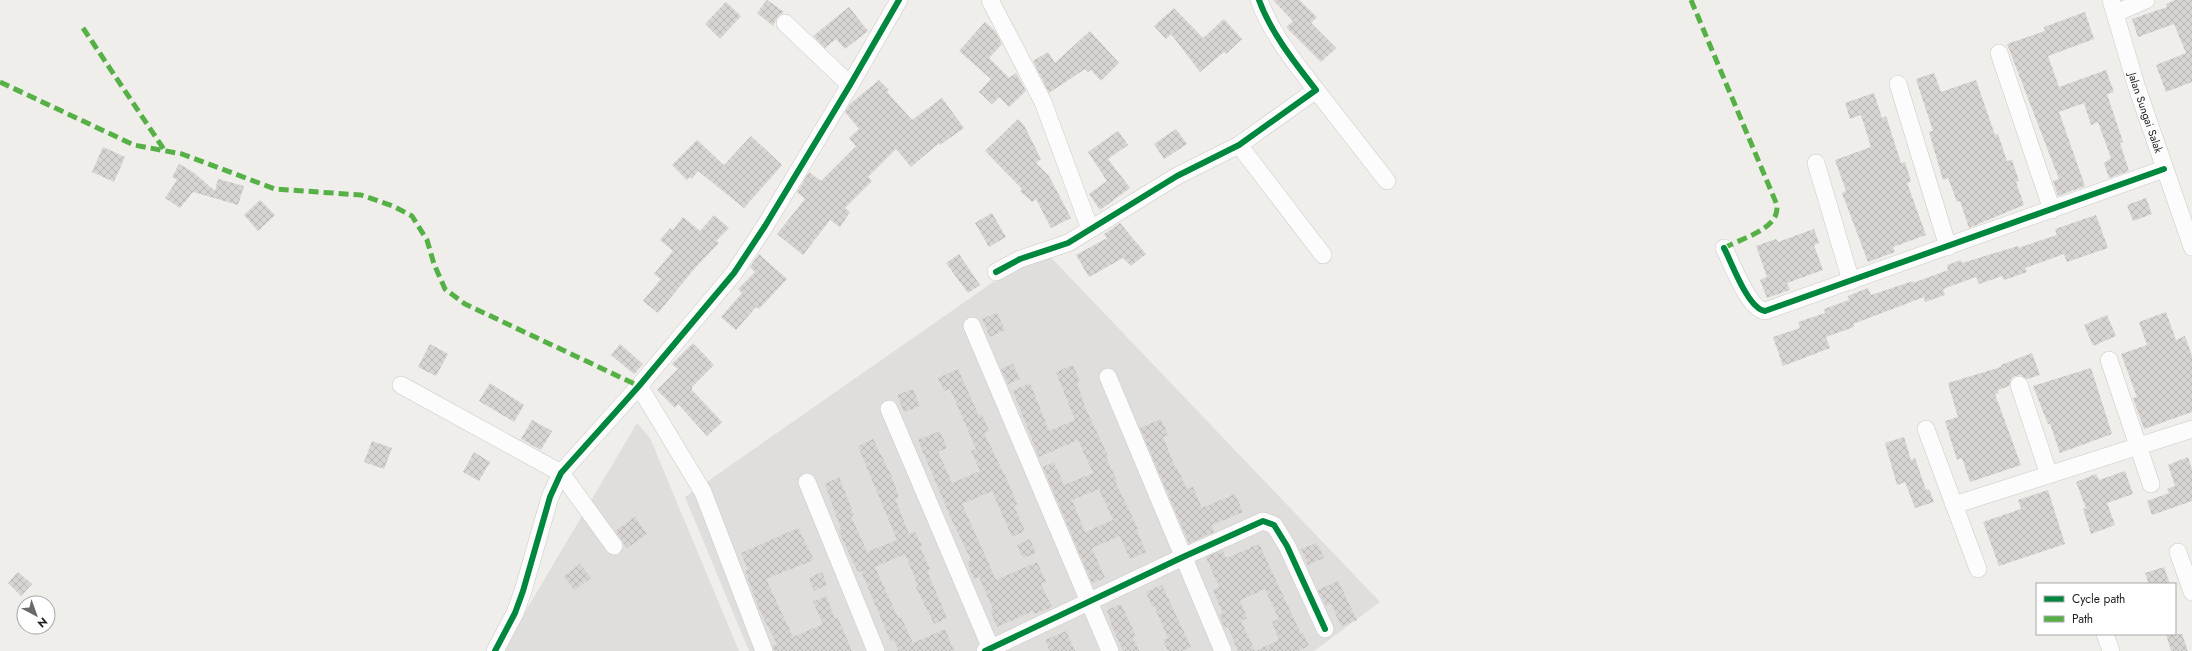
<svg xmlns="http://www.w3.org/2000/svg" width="2192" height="651" font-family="Jost,sans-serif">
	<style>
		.residential { fill: #dfdedc }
		.building { fill: url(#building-cross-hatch); fill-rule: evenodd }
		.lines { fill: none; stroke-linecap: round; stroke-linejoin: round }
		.minor-casing { stroke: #c9c8c7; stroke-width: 18 }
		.minor { stroke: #fdfcfc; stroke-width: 17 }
		.quiet { stroke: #55b145; stroke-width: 5; stroke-dasharray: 10 5; stroke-linecap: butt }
		.cycleway-casing { stroke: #fff; stroke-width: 8 }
		.cycleway { stroke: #00873e; stroke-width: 6 }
		.labels { text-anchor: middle; stroke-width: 3.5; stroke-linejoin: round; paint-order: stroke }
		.street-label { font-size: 11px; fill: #222; stroke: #fff }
	</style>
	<defs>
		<pattern id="building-cross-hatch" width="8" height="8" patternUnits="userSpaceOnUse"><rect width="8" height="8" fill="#d7d4d2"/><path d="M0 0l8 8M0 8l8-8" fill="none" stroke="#b8b6b4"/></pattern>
	</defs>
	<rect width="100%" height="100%" fill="#f0eeeb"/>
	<g class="residential">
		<polygon points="1042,248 1380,602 1314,651 749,651 685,497"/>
		<polygon points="637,423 650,438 739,651 502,651"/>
	</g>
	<g class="building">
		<polygon points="767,0 784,12 778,16 773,26 757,13"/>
		<polygon points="1273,0 1299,0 1317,17 1311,23 1336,48 1321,62 1286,27 1293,21"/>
		<polygon points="2175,0 2192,0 2192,82 2166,92 2156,65 2186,53 2174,24 2138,37 2132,19 2167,7 2166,4"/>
		<polygon points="726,2 741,16 720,39 705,24"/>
		<polygon points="849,7 868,31 845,49 836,39 825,48 813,36"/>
		<polygon points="1174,8 1203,38 1224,19 1242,39 1226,54 1224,52 1200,72 1171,34 1166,39 1154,26"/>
		<polygon points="2085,12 2094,39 2048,56 2059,87 2106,70 2114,92 2107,94 2123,142 2120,143 2129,171 2109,178 2104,163 2111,158 2098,122 2091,125 2084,103 2059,112 2085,186 2058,196 2053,181 2059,179 2007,44 2045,31 2044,27"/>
		<polygon points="985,22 995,31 1002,44 989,58 1009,78 1016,73 1026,91 1009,107 999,97 992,104 979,92 991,79 959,51"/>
		<polygon points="1090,31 1119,63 1101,81 1091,70 1088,72 1085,69 1049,93 1033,61 1048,52 1055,63"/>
		<polygon points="1934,73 1941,92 1976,80 1995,135 1998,134 2007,161 2012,160 2019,181 2016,182 2024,205 1969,228 1960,201 1957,202 1948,178 1943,180 1929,132 1933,131 1916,79"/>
		<polygon points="879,80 889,90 887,92 912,120 942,98 964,128 940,145 939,143 911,167 896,149 868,177 872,181 845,208 850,212 840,227 830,220 803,255 777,234 805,199 797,192 809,172 821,181 856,146 849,138 859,129 845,112 850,104"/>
		<polygon points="1874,93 1882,118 1886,116 1901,163 1905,162 1911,181 1907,183 1926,235 1893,247 1895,252 1868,262 1842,193 1846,191 1835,160 1871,147 1861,115 1850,119 1845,103"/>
		<polygon points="1018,119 1024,125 1041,159 1036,163 1049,176 1071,218 1051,228 1036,199 1032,202 1020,191 1022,189 985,151"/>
		<polygon points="1176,129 1187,144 1164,159 1154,144"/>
		<polygon points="1118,131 1128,145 1108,159 1130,188 1100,210 1089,194 1107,181 1088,152"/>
		<polygon points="751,136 782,165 744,208 698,171 692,179 690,177 687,180 672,165 697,140 724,165"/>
		<polygon points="103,147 125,157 114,182 92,172"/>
		<polygon points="179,164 193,172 215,191 218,179 244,186 238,205 193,192 180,208 165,198 177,180 172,177"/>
		<polygon points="2146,198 2152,214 2133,221 2127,205"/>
		<polygon points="260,200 275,215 258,231 244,215"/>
		<polygon points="992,213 1006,237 989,247 975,223"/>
		<polygon points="714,215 729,228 716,241 719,243 695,268 658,313 643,301 661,279 654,274 673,251 660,240 670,228 673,230 683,217 700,231"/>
		<polygon points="2096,215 2108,248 2067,262 2064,254 2025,268 2027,272 2004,280 2002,276 1979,284 1976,277 1943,289 1945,295 1925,302 1924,297 1903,305 1853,324 1854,327 1826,337 1830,348 1783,366 1773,337 1800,328 1798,322 1825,313 1824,309 1849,300 1848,296 1868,288 1871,295 1913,281 1913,283 1948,270 1947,265 1961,260 1962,263 2018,246 2018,248 2057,235 2055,229"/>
		<polygon points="1120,223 1146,254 1131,266 1123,258 1089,277 1076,255 1107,238 1104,234"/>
		<polygon points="1814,229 1819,243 1814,245 1823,270 1787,283 1790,290 1767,298 1760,280 1767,277 1756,246 1776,239 1778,242"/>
		<polygon points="759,254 787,279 759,309 756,307 736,330 721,317 742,293 738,289 755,272 750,267"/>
		<polygon points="959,254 980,285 968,293 946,263"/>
		<polygon points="2166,312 2176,340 2185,336 2192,356 2192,412 2144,429 2133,398 2137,397 2121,354 2147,345 2139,322"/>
		<polygon points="997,313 1005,330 990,337 982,319"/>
		<polygon points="2107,315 2116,336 2093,346 2084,325"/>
		<polygon points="693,343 714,365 692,387 692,390 722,422 707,436 678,404 675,408 657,390 678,369 672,364"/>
		<polygon points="430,344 448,354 436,376 418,367"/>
		<polygon points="620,344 643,364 634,374 611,355"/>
		<polygon points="2032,353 2040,375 2027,379 2021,375 2015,376 2011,379 2009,386 1998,390 1999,393 1995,394 2021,465 1970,482 1962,458 1957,460 1945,421 1958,417 1948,383 2001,367 2001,365"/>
		<polygon points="1013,364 1020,379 1008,384 1001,369"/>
		<path d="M1073,365L1080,382L1077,383L1085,407L1108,456L1106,457L1117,481H1115L1138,529H1136L1146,552L1130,559L1120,536L1092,548L1105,578L1092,583L1043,467L1054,462L1064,485L1093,473L1078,440L1039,457L1013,391L1030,383L1049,431L1075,420L1056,372ZM1099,489L1113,520L1085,532L1072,500Z"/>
		<polygon points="2091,368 2112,434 2060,453 2050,424 2048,424 2033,386"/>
		<polygon points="958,369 979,416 982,414 989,431 984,433 1009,484 1017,504 1014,506 1025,531 1012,537 992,491 962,504 996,580 1037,562 1046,582 1041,584 1052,607 1035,614 1033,611 997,627 990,610 993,609 979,577 974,579 967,562 971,560 950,516 918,440 940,431 947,448 938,452 952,483 980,471 971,451 976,449 961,414 950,389 944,391 938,378"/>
		<polygon points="490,383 524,405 514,422 479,401"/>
		<polygon points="913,389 920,406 904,412 897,395"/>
		<polygon points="1161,419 1168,435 1163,437 1175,467 1176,466 1187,489 1193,487 1202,508 1235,494 1243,512 1212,525 1214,532 1189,543 1140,428"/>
		<polygon points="532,420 552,431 541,450 521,439"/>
		<polygon points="1904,437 1911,460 1915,458 1926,490 1929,489 1934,502 1915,508 1905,482 1897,485 1885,443"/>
		<polygon points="873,439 891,475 899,497 895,499 909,534 915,532 922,546 920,547 930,569 927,571 947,618 934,624 916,587 918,586 905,554 875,567 898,618 901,617 913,643 945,629 954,651 896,651 898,650 894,640 891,642 861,571 858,572 838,530 841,529 825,484 839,477 854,515 851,516 867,552 897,540 858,446"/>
		<polygon points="372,441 392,448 384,469 364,462"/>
		<polygon points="474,452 490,462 479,481 463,472"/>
		<polygon points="2188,457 2192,469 2192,501 2152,515 2147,501 2169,493 2167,489 2175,486 2168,465"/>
		<polygon points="2125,471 2133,494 2107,503 2115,525 2091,534 2083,509 2086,508 2076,482 2096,474 2099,480"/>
		<polygon points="2048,490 2065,544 1999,566 1983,522 2021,509 2018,500"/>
		<polygon points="635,517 647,534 627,548 615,531"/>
		<polygon points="798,528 814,560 766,579 793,637 823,624 813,602 826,596 835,619 838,618 852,651 774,651 773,646 777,644 760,611 745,571 748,570 741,553"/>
		<polygon points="1030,539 1036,553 1023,558 1017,545"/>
		<polygon points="1317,543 1324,558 1308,565 1301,549"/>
		<path d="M1259,544L1301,634L1303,633L1309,646L1298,651H1238L1228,627L1225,628L1219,615L1223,613L1213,590L1219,587L1206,557L1222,550L1227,558ZM1265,589L1279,619L1272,622L1279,640L1255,651L1241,621L1247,618L1240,600Z"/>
		<polygon points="580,564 591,578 574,590 564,576"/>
		<polygon points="2164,567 2170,584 2149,584 2145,573"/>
		<polygon points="18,572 32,584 21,596 8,583"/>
		<polygon points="822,572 827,585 814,591 809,578"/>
		<polygon points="1338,581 1357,620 1341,626 1331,604 1326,606 1318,590"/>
		<polygon points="1162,585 1191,647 1182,651 1168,651 1163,640 1168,638 1154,606 1152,607 1146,592"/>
		<polygon points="1121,604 1136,636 1133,637 1139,651 1123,651 1113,629 1107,610"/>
		<polygon points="1066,631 1075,651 1050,651 1045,640"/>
		<polygon points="2166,634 2182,634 2188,651 2171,651"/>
	</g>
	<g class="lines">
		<g class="minor-casing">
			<g id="minor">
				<polyline points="990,0 1043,102 1090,229"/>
				<path id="s1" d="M2111,0L2136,85L2192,247"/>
				<polyline points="2116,13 2146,0"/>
				<polyline points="785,23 850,85"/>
				<polyline points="1999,53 2052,210"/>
				<polyline points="1898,84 1948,247"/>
				<polyline points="1316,90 1387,181"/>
				<polyline points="1239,145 1323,255"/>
				<polyline points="1816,163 1851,281"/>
				<path d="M1724,248C1732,263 1748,309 1765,311L2164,169"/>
				<path d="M996,272L1020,259L1068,243L1177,176L1239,145L1316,90C1295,63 1271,33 1259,0"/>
				<polyline points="972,326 1110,651"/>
				<polyline points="2109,360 2151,484"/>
				<polyline points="1108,377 1223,651"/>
				<polyline points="401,385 561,473 614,546"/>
				<polyline points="2019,385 2049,475"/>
				<polyline points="639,386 703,492 764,651"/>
				<polyline points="889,409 992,651"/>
				<polyline points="1926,429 1978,569"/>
				<polyline points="807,482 876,651"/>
				<polyline points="1954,505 2192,429"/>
				<polyline points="2178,552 2192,592"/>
				<polyline points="2105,634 2111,651"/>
				<polyline points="495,651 515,613 523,591 550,497 561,473 639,386 734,273 765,226 850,85 899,0"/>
				<polyline points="985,651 1183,557 1263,521 1274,525 1287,546 1325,629"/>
			</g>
		</g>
		<use href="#minor" class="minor"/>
		<g class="quiet">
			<path d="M1691,0L1777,205C1777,210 1777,215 1773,220C1763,233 1739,240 1724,248"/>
			<polyline points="83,28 165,151"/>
			<polyline points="0,82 134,145 182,154 275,189 361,195 393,206 412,216 427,240 434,264 445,289 465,304 639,386"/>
		</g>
		<g class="cycleway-casing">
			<g id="cycleway">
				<path d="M1724,248C1732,263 1748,309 1765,311L2164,169"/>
				<path d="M996,272L1020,259L1068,243L1177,176L1239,145L1316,90C1295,63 1271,33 1259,0"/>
				<polyline points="495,651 515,613 523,591 550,497 561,473 639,386 734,273 765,226 850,85 899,0"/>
				<polyline points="985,651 1183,557 1263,521 1274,525 1287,546 1325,629"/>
			</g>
		</g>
		<use href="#cycleway" class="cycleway"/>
	</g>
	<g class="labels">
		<g class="street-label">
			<text dy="4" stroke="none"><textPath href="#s1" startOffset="118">Jalan Sungai Salak</textPath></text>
		</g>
	</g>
	<rect x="2036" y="583" width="140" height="52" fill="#ffffff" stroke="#a7a7a7"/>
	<rect x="2044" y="596" width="20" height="6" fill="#00873e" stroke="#a7a7a7"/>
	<text x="2072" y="603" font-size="12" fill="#222222">Cycle path</text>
	<rect x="2044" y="616" width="20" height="6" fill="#55b145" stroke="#a7a7a7"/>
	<text x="2072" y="623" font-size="12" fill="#222222">Path</text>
	<g transform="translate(36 615) rotate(139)"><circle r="19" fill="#ffffff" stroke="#a7a7a7"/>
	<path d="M0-3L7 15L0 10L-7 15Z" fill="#6a6968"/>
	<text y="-6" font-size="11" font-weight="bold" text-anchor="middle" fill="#222222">N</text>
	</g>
</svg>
